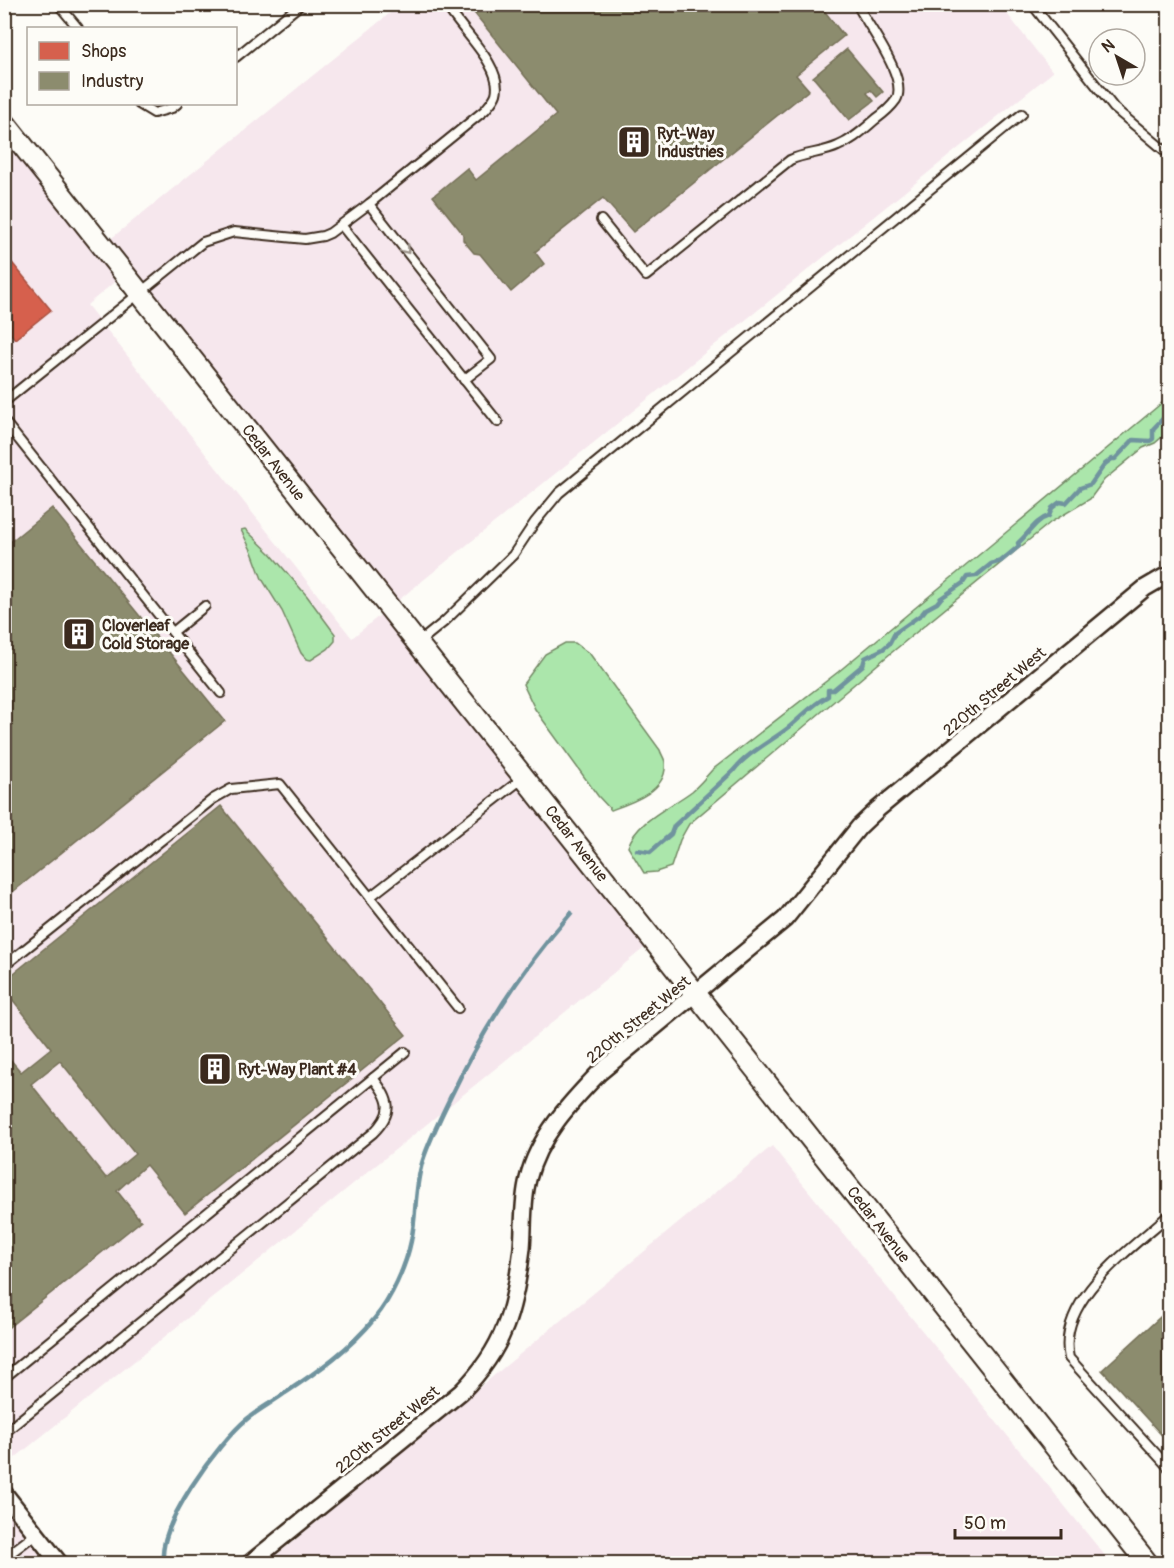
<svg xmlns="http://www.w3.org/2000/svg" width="1174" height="1568" font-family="Pangolin,sans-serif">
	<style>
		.built { fill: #f6e7ed; fill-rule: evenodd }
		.green { fill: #abe6ab; stroke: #738864; stroke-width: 1.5 }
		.shops { fill: #d6604d; stroke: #a8503f; stroke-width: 1.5 }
		.industry { fill: #8c8c6e; stroke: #746f56; stroke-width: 1.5; fill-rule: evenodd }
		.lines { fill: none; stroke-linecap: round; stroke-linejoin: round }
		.stream { stroke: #6f939e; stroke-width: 4.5 }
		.service-casing { stroke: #3b2a1e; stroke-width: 12 }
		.minor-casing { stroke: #3b2a1e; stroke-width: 20 }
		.secondary-casing { stroke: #3b2a1e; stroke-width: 24 }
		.service { stroke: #fdfcf7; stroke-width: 8 }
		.minor { stroke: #fdfcf7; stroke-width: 15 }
		.secondary { stroke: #fdfcf7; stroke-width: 20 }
		.oneway { stroke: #9c938a }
		.labels { text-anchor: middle; stroke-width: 6; stroke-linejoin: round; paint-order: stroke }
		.poi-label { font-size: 16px; font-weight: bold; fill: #3b2a1e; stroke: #fdfcf7; text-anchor: start }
		.street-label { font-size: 16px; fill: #3b2a1e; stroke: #fdfcf7 }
	</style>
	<rect width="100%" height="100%" fill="#fdfcf7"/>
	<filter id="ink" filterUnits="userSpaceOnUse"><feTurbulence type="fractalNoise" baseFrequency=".0167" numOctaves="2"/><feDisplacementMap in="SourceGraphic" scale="12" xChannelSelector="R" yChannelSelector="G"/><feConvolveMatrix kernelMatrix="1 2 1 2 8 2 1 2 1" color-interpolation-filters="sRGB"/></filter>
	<g filter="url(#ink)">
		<g class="built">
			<path d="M400,5H1000L1053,72L390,607L654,940L5,1466V122L103,245ZM124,274L390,607L352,638L87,305Z"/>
			<polygon points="772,1146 1111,1563 266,1563 267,1563"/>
			<polygon points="5,1493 60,1563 5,1563"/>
		</g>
		<g class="green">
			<path d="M1169,397V431L1155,443L1143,448L1104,480L1090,499L1051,522L891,653L689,824L680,840L671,867L656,872L644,873L628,847C636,821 671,807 692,791C699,785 706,777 712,770L838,672Z"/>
			<polygon points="245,529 270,553 307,596 335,634 335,641 328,649 311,660 306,659 301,653 282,611 262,579 252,552 241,530"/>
			<path d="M565,643H575L590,654L660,750C661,754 665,759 665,763C668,791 631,803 611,810L598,796L535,709L523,684L545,654Z"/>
		</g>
		<polygon class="shops" points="4,253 51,310 15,339 4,326"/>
		<g class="industry">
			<polygon points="467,4 819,4 844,36 796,75 809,90 633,232 603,198 535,252 544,264 511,292 480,254 474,253 463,240 463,234 433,196 467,168 476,180 556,115"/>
			<polygon points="847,49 883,92 877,97 871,90 867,93 874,101 849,120 813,77"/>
			<polygon points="52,508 225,721 4,899 4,547"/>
			<path d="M221,806L406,1035L185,1213L146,1165L117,1191L141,1221L4,1331V1052L21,1072L51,1048L4,989V981ZM60,1061L135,1154L106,1178L31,1084Z"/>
			<polygon points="1170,1308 1170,1444 1102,1370"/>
		</g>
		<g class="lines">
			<g class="stream">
				<path d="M637,850L650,852L671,834L674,826L733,771C747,753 770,742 788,728C803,716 810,706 828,696V690H833L863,665L865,658L883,649L890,643L895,633L922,614L926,609L937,603L941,598L963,583L967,577L976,576L991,564L1001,561L1019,546L1018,543C1029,534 1035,520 1049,516L1052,508L1060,502L1066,503L1080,488L1091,484L1105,464L1112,459H1115L1133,440L1150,441L1153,439V429L1170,411"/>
				<path d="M164,1564C154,1528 220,1441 247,1419C259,1409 273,1402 285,1393C317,1372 351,1348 375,1318C391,1299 406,1266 411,1241C417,1214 414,1187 423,1160C430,1139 440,1119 450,1098C482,1031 522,969 571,913"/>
			</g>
			<g class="service-casing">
				<g id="service">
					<polyline points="58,4 78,28"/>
					<polyline points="1032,4 1114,108 1170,155"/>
					<polyline points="236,57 301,4"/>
					<polyline points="139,104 154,113 172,108 177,104"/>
					<polyline points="369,204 491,359 464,380"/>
					<path d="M601,220L646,276L790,160C805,153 823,153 838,146C853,140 864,129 876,119C883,114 891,107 896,100C909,78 867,25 857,4"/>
					<polyline points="342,226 498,422"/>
					<path d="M4,402L203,242L234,232L305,239L323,236L330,233L369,204L485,110C489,105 494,100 496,94C504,66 458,28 446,4"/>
					<polyline points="4,421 221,693"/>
					<polyline points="173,632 205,606"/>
					<polyline points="418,643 444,622 513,555 535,522 559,493 1022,114"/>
					<polyline points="370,897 523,778"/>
					<polyline points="4,966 213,799 231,789 280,784 458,1008"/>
					<path d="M1170,1214C1131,1249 1056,1300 1069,1358L1170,1469"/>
					<polyline points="4,1378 405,1052"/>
					<path d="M4,1433L373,1133C394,1112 391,1100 373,1078"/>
					<polyline points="4,1558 37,1533"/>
				</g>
			</g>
			<g class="minor-casing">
				<g id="minor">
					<polyline points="4,1493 60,1564"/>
					<path d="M249,1564L461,1392C505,1348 515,1308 522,1248C524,1224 522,1202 528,1179C538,1137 570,1103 599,1073L785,919L859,827L878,809L1145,588L1164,577L1170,576"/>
				</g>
			</g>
			<g class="secondary-casing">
				<polyline id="secondary" points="4,122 1148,1564"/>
			</g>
			<use href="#service" class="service"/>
			<use href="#minor" class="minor"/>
			<use href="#secondary" class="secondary"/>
		</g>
		<defs><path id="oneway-chevron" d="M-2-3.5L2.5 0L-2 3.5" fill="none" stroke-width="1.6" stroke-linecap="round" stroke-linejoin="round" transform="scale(1.5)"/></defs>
		<use class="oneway" href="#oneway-chevron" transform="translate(406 250) rotate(52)"/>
	</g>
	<defs>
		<g id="building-square" transform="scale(1.725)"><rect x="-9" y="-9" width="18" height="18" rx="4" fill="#3b2a1e" stroke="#fdfcf7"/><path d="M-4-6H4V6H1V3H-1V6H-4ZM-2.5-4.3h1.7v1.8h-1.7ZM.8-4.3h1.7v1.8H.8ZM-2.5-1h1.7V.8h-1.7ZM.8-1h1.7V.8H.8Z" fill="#fff"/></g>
	</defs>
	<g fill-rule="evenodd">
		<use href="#building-square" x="634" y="142"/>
		<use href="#building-square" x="79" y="634"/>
		<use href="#building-square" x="215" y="1069"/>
	</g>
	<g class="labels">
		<g class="poi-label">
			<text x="657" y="139">Ryt-Way<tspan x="657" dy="18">Industries</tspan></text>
			<text x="102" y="631">Cloverleaf<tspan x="102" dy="18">Cold Storage</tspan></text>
			<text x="238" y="1075">Ryt-Way Plant #4</text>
		</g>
		<g class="street-label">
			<text transform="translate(274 462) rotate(52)" y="6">Cedar Avenue</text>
			<text transform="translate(994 691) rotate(-40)" y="6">220th Street West</text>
			<text transform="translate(577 843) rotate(52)" y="6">Cedar Avenue</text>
			<text transform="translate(638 1019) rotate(-39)" y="6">220th Street West</text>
			<text transform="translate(879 1224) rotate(52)" y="6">Cedar Avenue</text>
			<text transform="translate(387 1429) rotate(-39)" y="6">220th Street West</text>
		</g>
	</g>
	<rect width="1174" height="1568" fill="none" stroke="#fdfcf7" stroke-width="24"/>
	<rect x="12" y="12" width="1150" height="1544" fill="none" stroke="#3b2a1e" stroke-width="2" filter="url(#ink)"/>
	<rect x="27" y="27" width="210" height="78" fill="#fdfcf7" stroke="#afa8a0" stroke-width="1.5"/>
	<rect x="39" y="42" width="30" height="18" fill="#d6604d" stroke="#afa8a0" stroke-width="1.5"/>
	<text x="81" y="57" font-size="18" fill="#3b2a1e">Shops</text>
	<rect x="39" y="72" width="30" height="18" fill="#8c8c6e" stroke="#afa8a0" stroke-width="1.5"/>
	<text x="81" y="87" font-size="18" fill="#3b2a1e">Industry</text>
	<g transform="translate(1117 57) rotate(321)"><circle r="28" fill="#fdfcf7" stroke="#afa8a0" stroke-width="1.5"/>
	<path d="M0-4.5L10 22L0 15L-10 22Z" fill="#3b2a1e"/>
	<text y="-9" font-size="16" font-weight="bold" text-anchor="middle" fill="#3b2a1e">N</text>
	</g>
	<path d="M955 1529v9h106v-9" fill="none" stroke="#3b2a1e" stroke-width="3"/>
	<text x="964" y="1529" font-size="18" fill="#3b2a1e" stroke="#fdfcf7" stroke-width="4.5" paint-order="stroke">50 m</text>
</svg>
